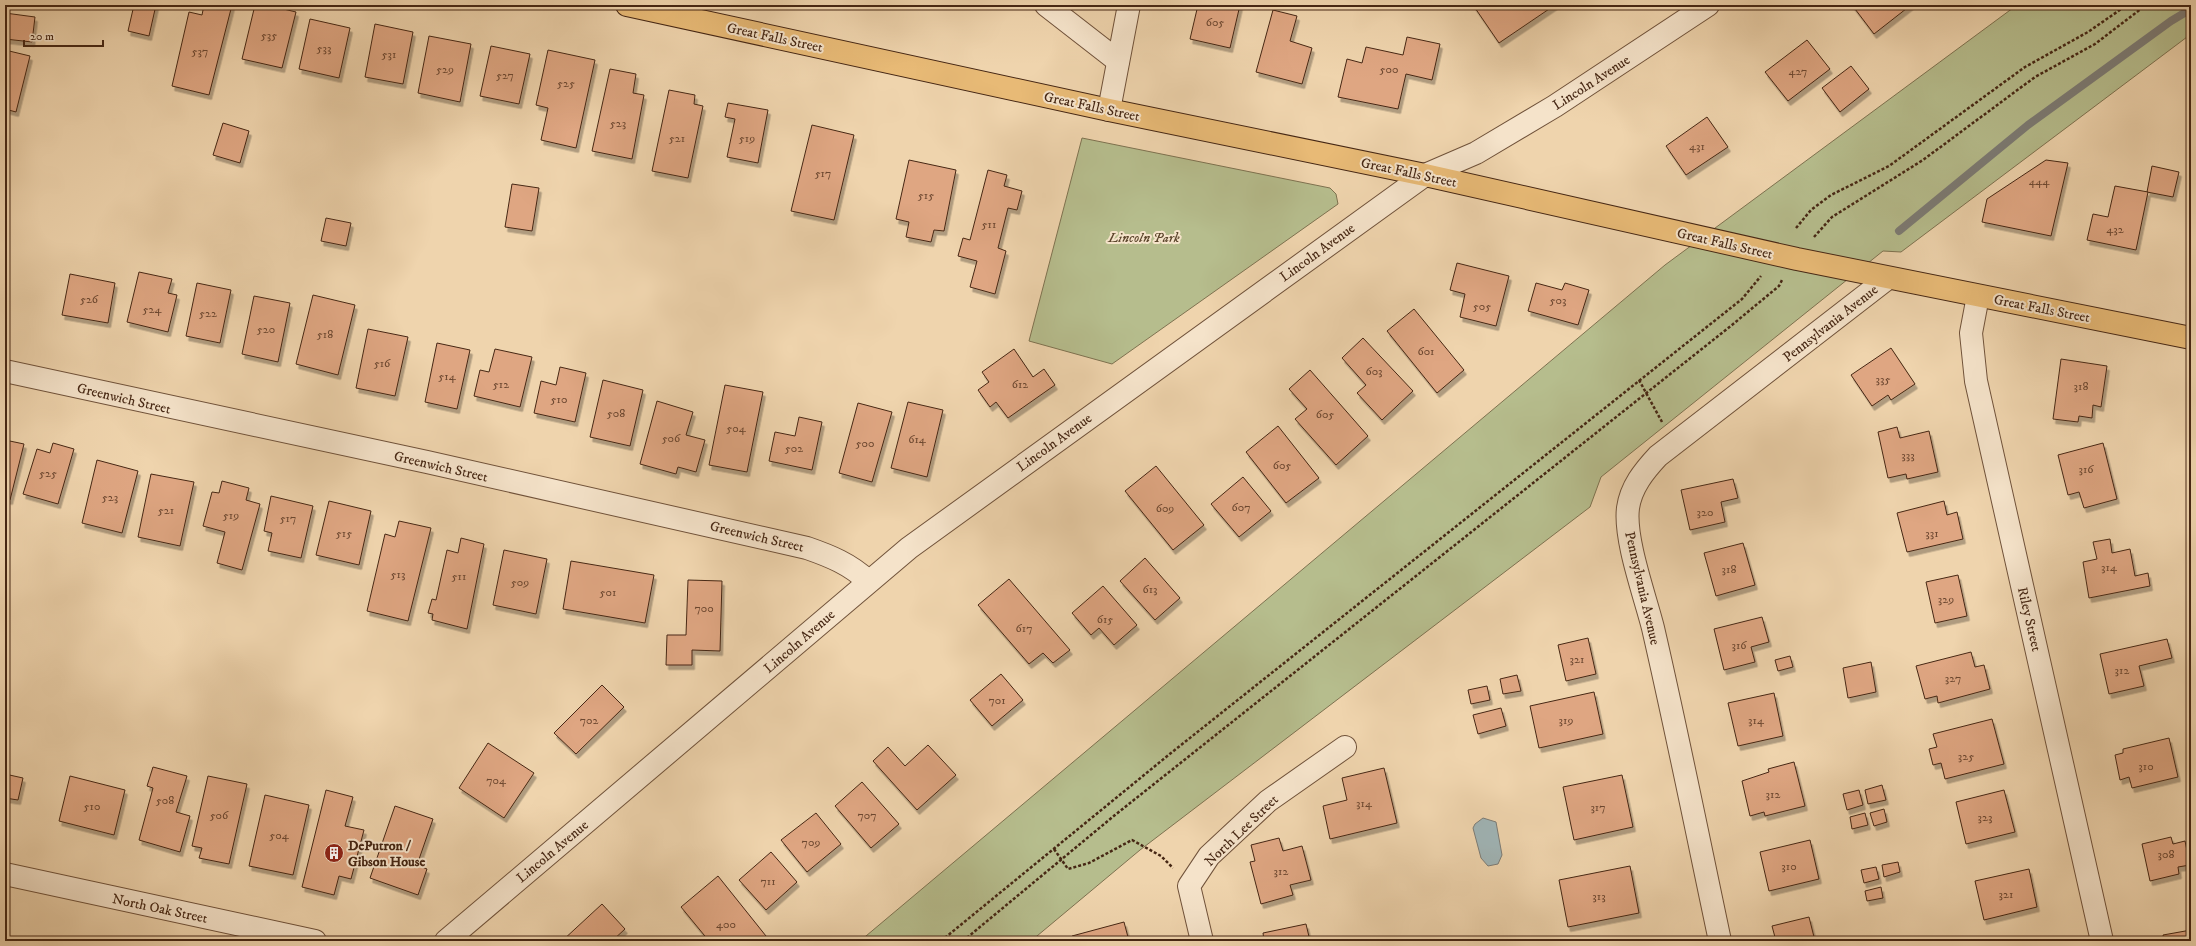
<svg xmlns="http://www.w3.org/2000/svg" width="2196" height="946" font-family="'IM FELL DW Pica',serif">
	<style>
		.green { fill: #b6bd8d; stroke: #7e7250 }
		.water { fill: #a0b5b7; stroke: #7c7c76 }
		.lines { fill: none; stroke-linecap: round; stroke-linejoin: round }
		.stream { stroke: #7c7c76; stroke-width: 8 }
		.building { fill: #dfa682; stroke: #462714; filter: url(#shadow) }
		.minor-casing { stroke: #70523a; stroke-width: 24 }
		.major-casing { stroke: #462714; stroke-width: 24 }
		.path { stroke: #462714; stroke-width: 2.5; stroke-dasharray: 3 2; stroke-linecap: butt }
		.minor { stroke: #f5e3ca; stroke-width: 22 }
		.major { stroke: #e8ba76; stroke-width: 22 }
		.labels { text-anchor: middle; stroke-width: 4; stroke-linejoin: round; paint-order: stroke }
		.number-label { font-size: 12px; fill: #6c4730 }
		.street-label { font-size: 14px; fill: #462714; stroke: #f5e3ca }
		.park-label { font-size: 14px; font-style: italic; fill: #5c452c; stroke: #f5e3ca }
		.poi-label { font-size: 14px; font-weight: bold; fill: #462714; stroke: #f5e3ca; text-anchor: start }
	</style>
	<defs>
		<filter id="shadow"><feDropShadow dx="2.5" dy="4.5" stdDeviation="0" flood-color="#0004"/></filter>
	</defs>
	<rect width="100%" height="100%" fill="#efd4ad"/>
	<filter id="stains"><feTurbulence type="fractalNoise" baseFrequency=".005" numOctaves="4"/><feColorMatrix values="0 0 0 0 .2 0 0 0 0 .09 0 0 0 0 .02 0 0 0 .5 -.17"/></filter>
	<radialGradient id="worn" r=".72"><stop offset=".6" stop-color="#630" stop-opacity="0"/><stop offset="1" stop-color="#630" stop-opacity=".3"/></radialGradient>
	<g class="green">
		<polygon points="2017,5 2191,5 2191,34 1901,252 1883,251 1601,477 1590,507 1140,850 1031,941 860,941 1665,265"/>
		<polygon points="1082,138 1330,188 1336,194 1338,204 1112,364 1029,341"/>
	</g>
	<polygon class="water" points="1483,818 1496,822 1502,855 1498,864 1488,866 1481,858 1473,828 1475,824"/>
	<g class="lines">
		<polyline class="stream" points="1899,231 2028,125 2171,21 2191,9"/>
	</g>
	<g class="building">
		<polygon points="134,5 156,5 149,36 128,31"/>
		<polygon points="204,5 232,5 209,95 172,86 189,12 202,15"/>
		<polygon points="255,5 267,5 296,12 282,68 242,59"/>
		<polygon points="1198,5 1240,5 1230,48 1190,39"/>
		<polygon points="1473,5 1555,5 1499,43"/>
		<polygon points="1852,5 1911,5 1874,34"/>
		<polygon points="1273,10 1297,16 1290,41 1312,48 1302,84 1256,72"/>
		<polygon points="5,13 35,17 32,42 5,39"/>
		<polygon points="310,19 350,28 339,78 299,69"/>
		<polygon points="375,24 413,32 403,84 365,77"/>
		<polygon points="429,36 471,44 460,102 418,93"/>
		<polygon points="1407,37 1440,44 1432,80 1406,74 1398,109 1338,97 1347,59 1362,63 1366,47 1403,55"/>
		<polygon points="1807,40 1830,69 1788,101 1765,72"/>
		<polygon points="491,46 530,54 519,104 480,96"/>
		<polygon points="5,50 30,56 16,112 5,109"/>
		<polygon points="548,50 595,60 576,148 541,140 548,108 536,105"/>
		<polygon points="1851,66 1869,89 1840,112 1822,88"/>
		<polygon points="610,69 636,74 633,93 644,95 632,159 592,151"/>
		<polygon points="669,90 695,95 694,104 703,106 688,178 652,171"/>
		<polygon points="728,103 768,110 758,163 727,157 735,119 725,117"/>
		<polygon points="1707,117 1728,147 1686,175 1666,146"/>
		<polygon points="223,123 249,131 240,163 213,155"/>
		<polygon points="812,125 854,135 834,220 791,211"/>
		<polygon points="909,160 956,170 944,231 934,230 931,242 906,237 909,222 896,219"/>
		<polygon points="2046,160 2068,163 2051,236 1982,222 1987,199"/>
		<polygon points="2152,166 2179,172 2173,197 2147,192"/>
		<polygon points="988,170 1007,175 1004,186 1022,191 1017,210 1008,208 998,248 1006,251 995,294 970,287 977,261 958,256 963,238 970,240"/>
		<polygon points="512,184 539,188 532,231 505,227"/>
		<polygon points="2115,186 2148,192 2136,250 2087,240 2093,214 2108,217"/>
		<polygon points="326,218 351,223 346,246 321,241"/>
		<polygon points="1457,263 1509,276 1496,326 1460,317 1465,294 1450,290"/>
		<polygon points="139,272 172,279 168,293 177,295 168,332 127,322"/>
		<polygon points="70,274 115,283 108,323 62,315"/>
		<polygon points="197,283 231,290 220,343 186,336"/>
		<polygon points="1536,283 1562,290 1565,283 1589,290 1578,325 1528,311"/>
		<polygon points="313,295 355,305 338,375 296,364"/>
		<polygon points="254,296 290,303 278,362 242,354"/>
		<polygon points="1414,309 1464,370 1437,393 1387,331"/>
		<polygon points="368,329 408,337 395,396 356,388"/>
		<polygon points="1363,338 1413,391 1382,420 1357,393 1366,385 1342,358"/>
		<polygon points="437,343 470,350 457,409 425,402"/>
		<polygon points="1891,348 1915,384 1891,400 1888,395 1872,406 1851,375"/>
		<polygon points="495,349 532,357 520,407 474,396 480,370 489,372"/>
		<polygon points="1014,349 1033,377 1044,369 1055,385 1008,418 996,402 990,407 978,390 989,382 982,372"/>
		<polygon points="2061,359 2107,366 2101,407 2093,405 2092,418 2079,416 2078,422 2053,419"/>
		<polygon points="560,367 586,373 575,422 534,413 541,381 556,385"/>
		<polygon points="1310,370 1368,436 1336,465 1295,419 1307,409 1289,389"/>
		<polygon points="603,380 643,390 630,446 590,437"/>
		<polygon points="725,385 763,392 747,472 709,465"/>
		<polygon points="657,401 693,412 686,435 705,440 696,472 678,467 676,474 640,464"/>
		<polygon points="908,402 943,410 927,477 891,468"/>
		<polygon points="858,403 892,412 872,482 839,473"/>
		<polygon points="799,417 822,422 812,470 769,461 775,432 795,436"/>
		<polygon points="1278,426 1319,478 1286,503 1246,452"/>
		<polygon points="1897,427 1900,438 1929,431 1938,472 1907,479 1906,474 1888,478 1878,432"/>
		<polygon points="5,440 24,444 10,500 5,499"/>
		<polygon points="53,443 74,449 58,504 23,494 37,449 50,453"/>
		<polygon points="2103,443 2117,499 2084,508 2079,492 2068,495 2058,455"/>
		<polygon points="97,460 138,471 122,533 82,523"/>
		<polygon points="1156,466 1204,525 1173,550 1125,491"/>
		<polygon points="151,474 194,482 180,546 138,537"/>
		<polygon points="1243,477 1271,511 1239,537 1211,504"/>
		<polygon points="1733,479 1738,498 1721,502 1725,522 1690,530 1681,490"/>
		<polygon points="222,481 249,488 246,500 260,504 242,570 217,563 225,532 203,526 212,492 219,493"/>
		<polygon points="271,496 313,506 301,558 268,551 272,533 264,531"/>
		<polygon points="329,501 371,511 359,565 316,555"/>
		<polygon points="1944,501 1947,515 1957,512 1963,539 1907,552 1897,513"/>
		<polygon points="399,521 431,528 408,621 367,611 385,534 395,537"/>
		<polygon points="461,538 484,544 467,629 432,620 433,614 428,613 432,599 436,600 447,550 458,553"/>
		<polygon points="2110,539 2112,553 2130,549 2135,576 2148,573 2150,586 2089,598 2083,562 2097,559 2093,542"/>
		<polygon points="1743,543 1755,585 1716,596 1704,553"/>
		<polygon points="504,550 547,559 536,614 493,605"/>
		<polygon points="1145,558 1180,598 1155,620 1120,581"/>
		<polygon points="571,561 654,575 645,623 563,609"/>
		<polygon points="1958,575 1967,616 1935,623 1926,582"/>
		<polygon points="1009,579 1070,650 1053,663 1043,653 1029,664 978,605"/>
		<polygon points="688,580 722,581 720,651 692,650 692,665 666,665 667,635 686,635"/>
		<polygon points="1103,586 1137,625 1114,645 1099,628 1091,635 1072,613"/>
		<polygon points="1762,617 1769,642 1751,647 1755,662 1724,670 1714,629"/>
		<polygon points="1588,638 1596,674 1566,681 1558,645"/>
		<polygon points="2167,639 2172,658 2139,666 2144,686 2109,694 2100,654"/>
		<polygon points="1971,652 1975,667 1984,665 1990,689 1938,703 1937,696 1925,699 1916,666"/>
		<polygon points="1790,656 1793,667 1778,671 1775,660"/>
		<polygon points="1871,662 1876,692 1848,698 1843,668"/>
		<polygon points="1001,674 1023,700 992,726 970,700"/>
		<polygon points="1517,675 1521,691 1503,694 1500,679"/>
		<polygon points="602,685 624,707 576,754 554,733"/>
		<polygon points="1487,686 1490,700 1471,704 1468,690"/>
		<polygon points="1594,692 1603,734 1539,748 1530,706"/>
		<polygon points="1774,693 1783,736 1738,746 1728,703"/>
		<polygon points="1501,708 1506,726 1478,734 1473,715"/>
		<polygon points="1992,719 2004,764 1945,779 1941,763 1933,765 1929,749 1937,747 1933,734"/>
		<polygon points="2169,738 2178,777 2132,788 2129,777 2120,780 2115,755 2123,753 2123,749"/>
		<polygon points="488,743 534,773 504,818 459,788"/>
		<polygon points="928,745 956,775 917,810 873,761 888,747 905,766"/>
		<polygon points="1794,762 1805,806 1765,816 1764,812 1750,816 1742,781 1769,772 1768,769"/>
		<polygon points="153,767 187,776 176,812 190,816 180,852 139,840 153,788 147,786"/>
		<polygon points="1384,768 1397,823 1330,839 1323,806 1347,800 1342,778"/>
		<polygon points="5,774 23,778 18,800 5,798"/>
		<polygon points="1622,775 1633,827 1574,840 1563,787"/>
		<polygon points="70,776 125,790 114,835 59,821"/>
		<polygon points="208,776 247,784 229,864 199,858 202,848 192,846"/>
		<polygon points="862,782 899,824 871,848 835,806"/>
		<polygon points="1882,785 1886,800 1868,804 1865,790"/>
		<polygon points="326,790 353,797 345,826 364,830 351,879 339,876 334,895 302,887"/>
		<polygon points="1859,790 1863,805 1847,810 1843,794"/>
		<polygon points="2004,790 2015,832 1966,844 1956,802"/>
		<polygon points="265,795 309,805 293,875 249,866"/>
		<polygon points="395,806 433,819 417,865 427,869 418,895 370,878"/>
		<polygon points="1884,809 1887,822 1874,826 1870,813"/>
		<polygon points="816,813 841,844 807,872 781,840"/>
		<polygon points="1865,813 1868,825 1852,829 1850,817"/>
		<polygon points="2171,837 2173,844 2185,841 2190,865 2178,867 2179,874 2150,881 2142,844"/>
		<polygon points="1279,838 1283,851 1302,846 1311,880 1290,885 1293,895 1261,904 1250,862 1255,861 1251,845"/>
		<polygon points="1810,840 1819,879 1769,891 1760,852"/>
		<polygon points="771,852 797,882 766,910 739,880"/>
		<polygon points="1898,862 1900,872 1884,877 1882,865"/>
		<polygon points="1630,866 1639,913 1568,927 1559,880"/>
		<polygon points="1876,867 1879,879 1864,883 1861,870"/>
		<polygon points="2029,869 2037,907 1984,920 1975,881"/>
		<polygon points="718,876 770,941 709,941 681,907"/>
		<polygon points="1881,887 1883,898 1867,901 1865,891"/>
		<polygon points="602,904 625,929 612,941 562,941"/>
		<polygon points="1809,917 1815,941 1776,941 1772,926"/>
		<polygon points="1124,922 1129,941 1073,941 1072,936"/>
		<polygon points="1306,924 1310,941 1264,941 1263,933"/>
		<polygon points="2191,930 2191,941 2164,941 2163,935"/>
		<polygon points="1645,937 1646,941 1626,941"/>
	</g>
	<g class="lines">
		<g class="minor-casing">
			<g id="minor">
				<polyline points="1046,5 1118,61"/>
				<polyline points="1109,110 1129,5"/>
				<polyline points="1978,296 1971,333 1976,381 2102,941"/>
				<path d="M5,371L427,462L807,548C830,556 850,564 868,581"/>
				<polyline points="5,874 315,941"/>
				<polyline points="446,941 909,548 1425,175 1476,153 1555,106 1708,5"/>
				<polyline points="1202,941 1189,886 1209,856 1268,801 1345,747"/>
				<path d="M1720,941C1698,837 1677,732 1653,628C1645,596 1624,539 1628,508C1631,487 1644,471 1658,456L1888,278"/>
			</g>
		</g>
		<g class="major-casing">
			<polyline id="major" points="627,5 1109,110 1425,175 1797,259 2191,338"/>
		</g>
		<g class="path">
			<polyline points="1796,228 1811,210 1831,195 1889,166 2025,67 2088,32 2127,5"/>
			<polyline points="1814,237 1832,217 1923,160 2035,77 2095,44 2146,5"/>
			<polyline points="1639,380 1662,422"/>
			<polyline points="1054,849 1068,869 1089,863 1132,840 1161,856 1173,868"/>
			<polyline points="941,941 1171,753 1742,299 1761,276"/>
			<polyline points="963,941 1115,815 1732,325 1779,286 1782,280"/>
		</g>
		<use href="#minor" class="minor"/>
		<use href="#major" class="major"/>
	</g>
	<defs>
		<g id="building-disc" transform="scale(1)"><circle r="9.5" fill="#8f2418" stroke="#f5e3ca"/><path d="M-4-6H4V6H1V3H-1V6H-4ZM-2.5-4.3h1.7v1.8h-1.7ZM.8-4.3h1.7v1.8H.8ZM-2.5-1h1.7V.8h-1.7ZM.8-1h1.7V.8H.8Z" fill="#fff"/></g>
	</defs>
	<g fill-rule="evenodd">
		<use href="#building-disc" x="334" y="853"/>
	</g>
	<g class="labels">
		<g class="number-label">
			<text x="1215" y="26">605</text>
			<text x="269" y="39">535</text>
			<text x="324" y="52">533</text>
			<text x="200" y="55">537</text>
			<text x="389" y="58">531</text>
			<text x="445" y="73">529</text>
			<text x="1389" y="73">500</text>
			<text x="1798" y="75">427</text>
			<text x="505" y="79">527</text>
			<text x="566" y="87">525</text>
			<text x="618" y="127">523</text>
			<text x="677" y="142">521</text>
			<text x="747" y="142">519</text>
			<text x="1697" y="150">431</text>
			<text x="823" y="177">517</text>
			<text x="2039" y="185">444</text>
			<text x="926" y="199">515</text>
			<text x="989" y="228">511</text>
			<text x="2115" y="233">432</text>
			<text x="89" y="303">526</text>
			<text x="1558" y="304">503</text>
			<text x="1482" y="310">505</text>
			<text x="152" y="313">524</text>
			<text x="208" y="317">522</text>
			<text x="266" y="333">520</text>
			<text x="325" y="338">518</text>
			<text x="1426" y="355">601</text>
			<text x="382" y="367">516</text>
			<text x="1374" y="375">603</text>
			<text x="447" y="380">514</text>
			<text x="1883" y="383">335</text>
			<text x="501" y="388">512</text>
			<text x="1020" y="388">612</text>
			<text x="2081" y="390">318</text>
			<text x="559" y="403">510</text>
			<text x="616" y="417">508</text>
			<text x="1325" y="418">605</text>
			<text x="736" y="432">504</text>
			<text x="671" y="442">506</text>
			<text x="917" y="443">614</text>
			<text x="865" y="447">500</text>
			<text x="794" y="452">502</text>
			<text x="1908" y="459">333</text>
			<text x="1282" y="469">605</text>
			<text x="2086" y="473">316</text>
			<text x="48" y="477">525</text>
			<text x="110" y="501">523</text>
			<text x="1241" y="511">607</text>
			<text x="1165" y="512">609</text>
			<text x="166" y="514">521</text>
			<text x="1705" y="516">320</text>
			<text x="231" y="519">519</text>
			<text x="288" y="522">517</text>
			<text x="344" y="537">515</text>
			<text x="1932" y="537">331</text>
			<text x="2109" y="571">314</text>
			<text x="1729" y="573">318</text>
			<text x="398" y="578">513</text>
			<text x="459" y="580">511</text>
			<text x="520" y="586">509</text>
			<text x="1150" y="593">613</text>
			<text x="608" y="596">501</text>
			<text x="1946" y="603">329</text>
			<text x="704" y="612">700</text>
			<text x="1105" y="623">615</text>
			<text x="1024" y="632">617</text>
			<text x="1739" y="649">316</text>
			<text x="1577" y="663">321</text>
			<text x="2122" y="674">312</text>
			<text x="1953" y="682">327</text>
			<text x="997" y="704">701</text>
			<text x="589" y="724">702</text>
			<text x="1566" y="724">319</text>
			<text x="1756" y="724">314</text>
			<text x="1966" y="760">325</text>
			<text x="2146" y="770">310</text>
			<text x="496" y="784">704</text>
			<text x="1773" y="798">312</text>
			<text x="165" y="804">508</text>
			<text x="1364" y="807">314</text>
			<text x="92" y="810">510</text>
			<text x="1598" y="811">317</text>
			<text x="219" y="819">506</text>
			<text x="867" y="819">707</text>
			<text x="1985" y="821">323</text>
			<text x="279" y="839">504</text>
			<text x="811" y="846">709</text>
			<text x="2166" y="858">308</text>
			<text x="1789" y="870">310</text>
			<text x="1281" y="875">312</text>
			<text x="768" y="885">711</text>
			<text x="2006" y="898">321</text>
			<text x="1599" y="900">313</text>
			<text x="726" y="928">400</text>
		</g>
		<g class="street-label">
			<text transform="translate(775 37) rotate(12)" y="5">Great Falls Street</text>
			<text transform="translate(1591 82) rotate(-33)" y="5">Lincoln Avenue</text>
			<text transform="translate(1092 106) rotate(12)" y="5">Great Falls Street</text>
			<text transform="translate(1409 172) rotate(12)" y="5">Great Falls Street</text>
			<text transform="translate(1725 243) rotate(13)" y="5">Great Falls Street</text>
			<text transform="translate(1317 252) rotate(-36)" y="5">Lincoln Avenue</text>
			<text transform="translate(2042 308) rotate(11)" y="5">Great Falls Street</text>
			<text transform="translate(1830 323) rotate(-38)" y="5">Pennsylvania Avenue</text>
			<text transform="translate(124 398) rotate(13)" y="5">Greenwich Street</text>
			<text transform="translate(1054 442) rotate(-36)" y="5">Lincoln Avenue</text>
			<text transform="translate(441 466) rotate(13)" y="5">Greenwich Street</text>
			<text transform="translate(757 536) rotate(13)" y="5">Greenwich Street</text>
			<text transform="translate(1643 588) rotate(77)" y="5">Pennsylvania Avenue</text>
			<text transform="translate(2030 619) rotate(77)" y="5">Riley Street</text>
			<text transform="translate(799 641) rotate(-41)" y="5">Lincoln Avenue</text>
			<text transform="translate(1241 830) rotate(-44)" y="5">North Lee Street</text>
			<text transform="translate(552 851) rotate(-40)" y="5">Lincoln Avenue</text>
			<text transform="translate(160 908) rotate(12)" y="5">North Oak Street</text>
		</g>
		<g class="park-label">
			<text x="1144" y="242">Lincoln Park</text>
		</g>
		<g class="poi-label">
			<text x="348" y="850">DePutron /<tspan x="348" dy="16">Gibson House</tspan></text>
		</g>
	</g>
	<rect width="2196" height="946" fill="none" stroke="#efd4ad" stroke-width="20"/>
	<rect x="6" y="6" width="2184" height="934" fill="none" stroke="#462714" stroke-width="2"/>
	<rect x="10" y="10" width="2176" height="926" fill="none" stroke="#462714"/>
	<path d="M24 40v6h79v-6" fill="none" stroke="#462714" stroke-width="2"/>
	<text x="30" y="40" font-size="12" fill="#462714" stroke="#f5e3ca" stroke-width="3" paint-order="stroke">20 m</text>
	<rect width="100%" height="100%" filter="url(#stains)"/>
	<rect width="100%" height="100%" fill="url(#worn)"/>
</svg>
